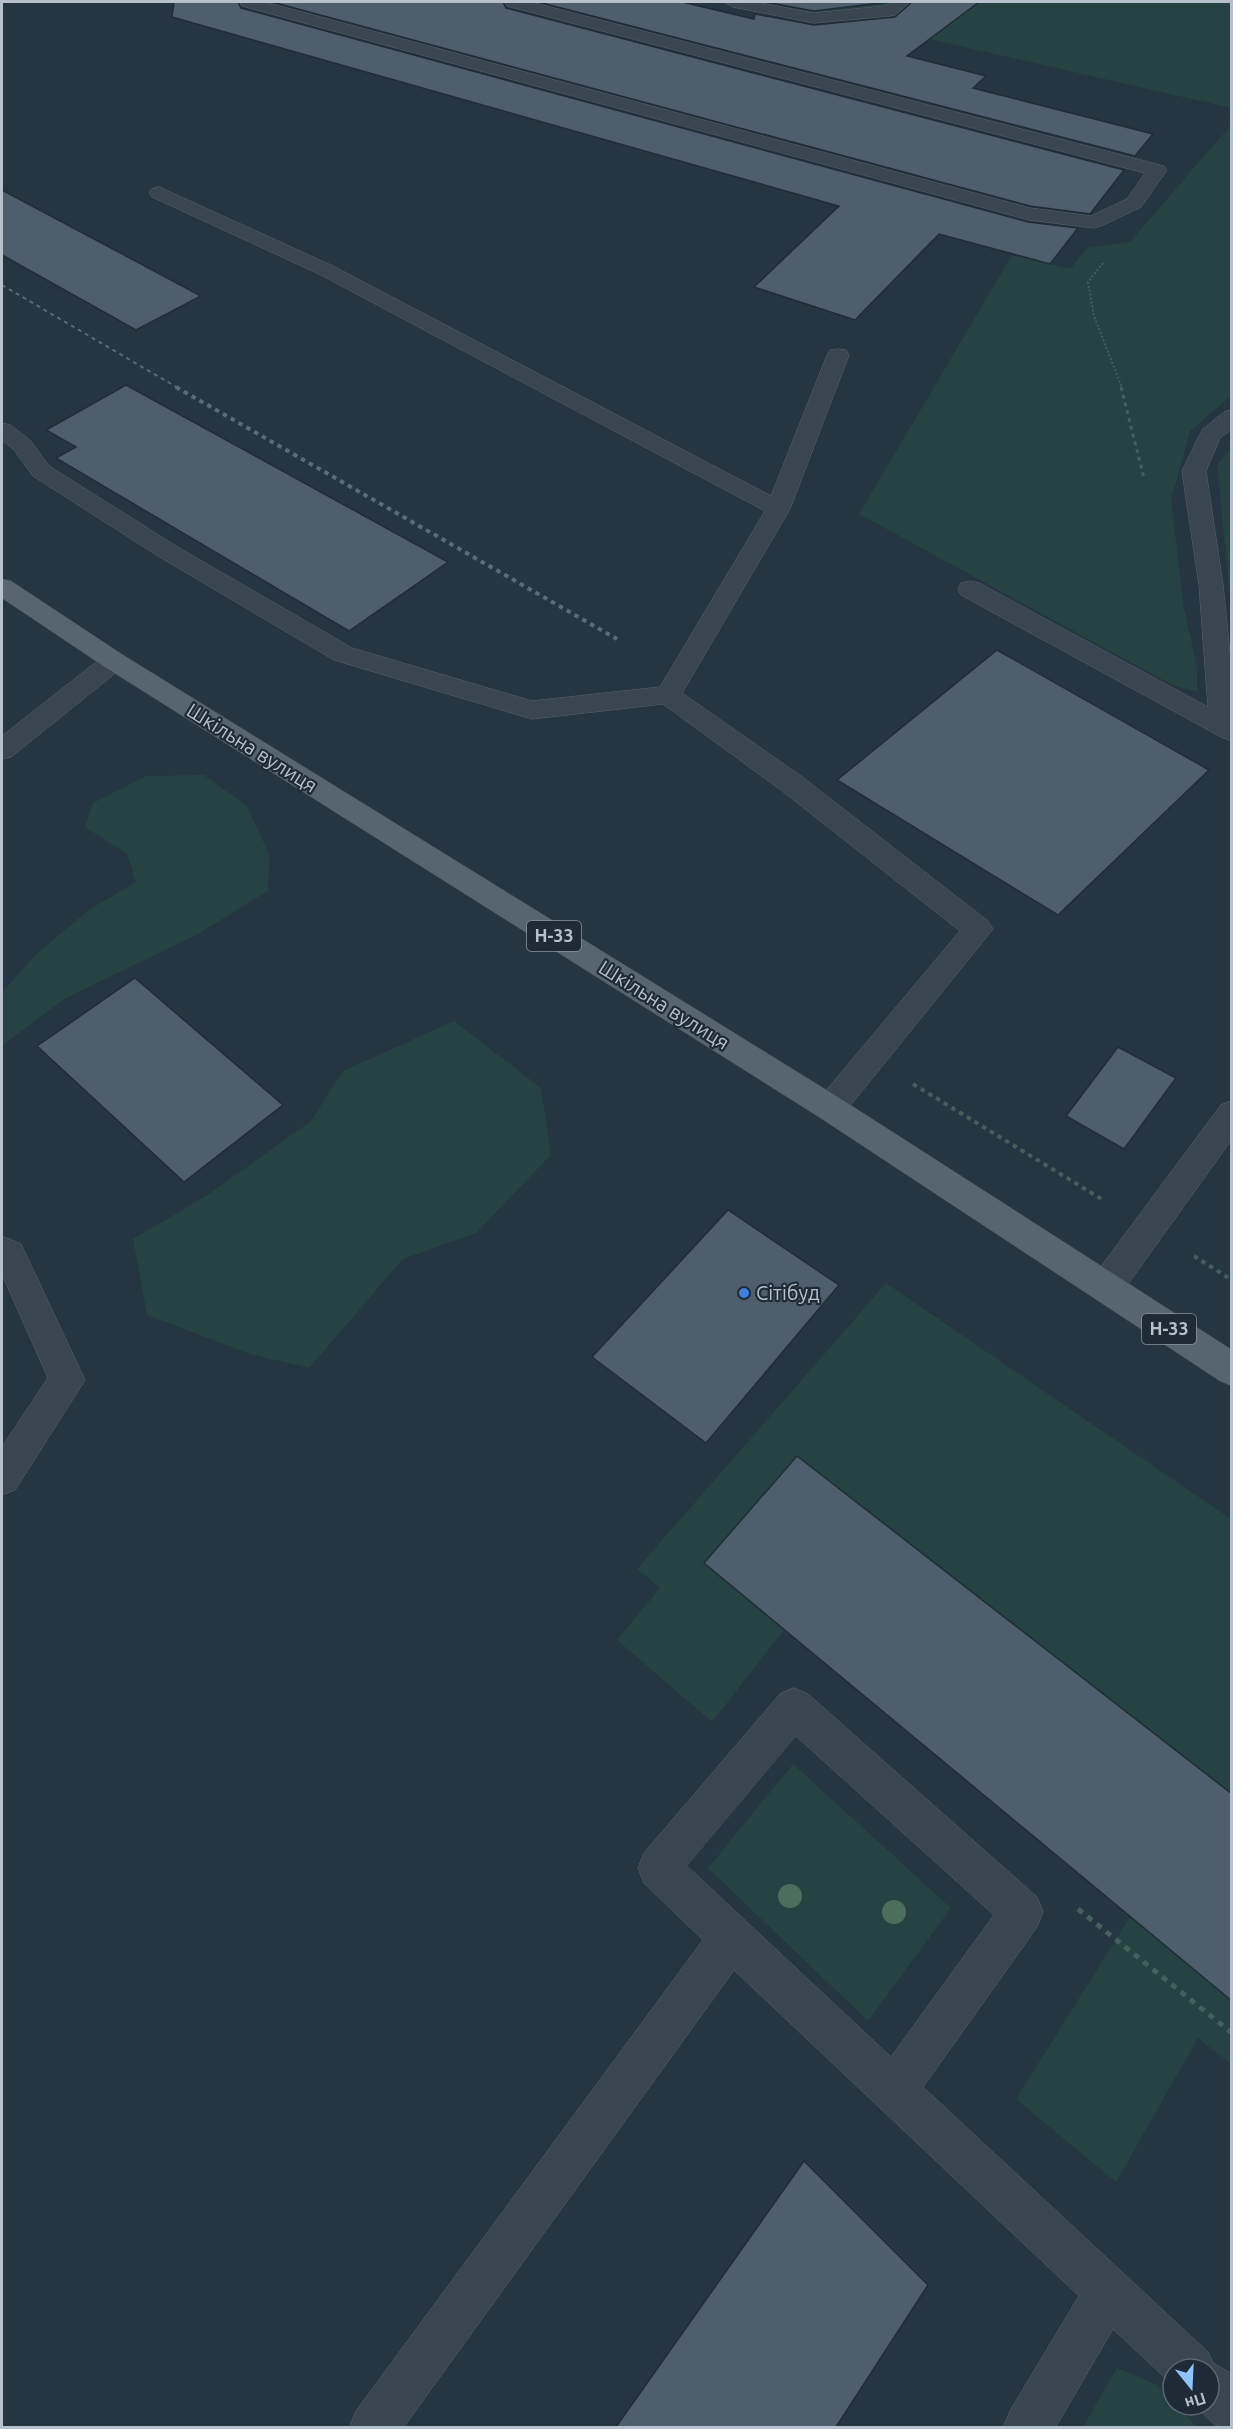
<svg xmlns="http://www.w3.org/2000/svg" width="1233" height="2429" font-family="Ubuntu,sans-serif">
	<style>
		.green { fill: #274242 }
		.building { fill: #4e5e6d; stroke: #202d38; stroke-width: 1.5 }
		.lines { fill: none; stroke-linecap: round; stroke-linejoin: round }
		.lane-casing { stroke: #57646e; stroke-width: 1 }
		.primary-casing { stroke: #46525d; stroke-width: 1 }
		.path-far3 { stroke: #455e5e; stroke-width: 2; stroke-dasharray: 2 2; stroke-linecap: butt }
		.path-far2 { stroke: #455e5e; stroke-width: 3; stroke-dasharray: 4 4; stroke-linecap: butt }
		.path-far1 { stroke: #455e5e; stroke-width: 4; stroke-dasharray: 4.5 4.5; stroke-linecap: butt }
		.path { stroke: #455e5e; stroke-width: 5; stroke-dasharray: 6 6; stroke-linecap: butt }
		.lane { fill: #394651; fill-rule: evenodd }
		.primary { fill: #576571; fill-rule: evenodd }
		.rail-far1 { stroke: #5b6b78; stroke-width: 2; stroke-dasharray: 4 4; stroke-linecap: butt }
		.rail { stroke: #5b6b78; stroke-width: 4; stroke-dasharray: 4.5 4.5; stroke-linecap: butt }
		.tree { fill: #4c6e5c }
		.shop-dot { fill: #3f7fe0; stroke: #1e2b36; stroke-width: 2 }
		.labels { text-anchor: middle; stroke-width: 4.5; stroke-linejoin: round; paint-order: stroke }
		.shield { fill: #1e2b36; stroke: #88949e; stroke-width: 1.5 }
		.shield-label { font-size: 18px; font-weight: bold; fill: #b6c1cb }
		.street-label { font-size: 20px; fill: #b6c1cb; stroke: #1e2b36 }
		.poi-label { font-size: 20px; fill: #b6c1cb; stroke: #1e2b36; text-anchor: start }
	</style>
	<rect width="100%" height="100%" fill="#253541"/>
	<g class="green">
		<polygon points="768,2 1231,2 1231,108"/>
		<polygon points="1231,125 1231,396 1190,431 1171,500 1184,608 1197,667 1197,692 1172,685 859,514 1012,255 1070,269 1087,248 1130,242"/>
		<polygon points="1231,449 1231,608 1217,465"/>
		<polygon points="204,775 247,806 270,856 268,891 198,934 64,999 2,1046 2,993 36,954 90,909 136,882 127,854 85,827 93,803 146,776"/>
		<polygon points="454,1021 541,1088 551,1155 476,1233 403,1259 309,1368 250,1354 147,1315 133,1239 209,1194 311,1121 343,1071"/>
		<polygon points="886,1283 1231,1519 1231,1794 797,1456 704,1563 784,1630 712,1722 617,1640 660,1588 637,1569"/>
		<polygon points="793,1764 951,1908 868,2021 708,1868"/>
		<polygon points="1130,1917 1231,2001 1231,2064 1198,2038 1116,2182 1016,2099"/>
		<polygon points="1117,2368 1155,2384 1197,2427 1083,2427"/>
	</g>
	<g class="building">
		<polygon points="174,2 238,2 241,8 1028,222 1078,228 1050,264 939,234 855,320 754,287 839,206 172,17"/>
		<polygon points="272,2 503,2 506,8 1124,170 1090,214 1030,206"/>
		<polygon points="538,2 682,2 754,19 755,14 814,25 895,17 912,2 979,2 907,56 986,76 973,88 1153,134 1135,156"/>
		<polygon points="765,2 888,2 814,11"/>
		<polygon points="2,190 201,296 136,330 2,255"/>
		<polygon points="126,385 448,562 349,631 56,458 76,447 46,430"/>
		<polygon points="997,650 1209,770 1058,915 837,780"/>
		<polygon points="135,978 283,1105 184,1182 37,1046"/>
		<polygon points="1118,1047 1176,1078 1124,1149 1066,1116"/>
		<polygon points="728,1210 839,1285 706,1443 592,1357"/>
		<polygon points="797,1456 1232,1794 1232,2001 704,1563"/>
		<polygon points="804,2161 928,2285 836,2427 616,2427"/>
	</g>
	<g class="lines">
		<g class="lane-casing">
			<g id="lane">
				<polygon points="240,2 265,2 1030,208 1091,216 1127,199 1145,173 507,6 505,2 531,2 1164,166 1167,170 1141,207 1101,226 1094,228 1029,220 242,6"/>
				<polygon points="725,2 756,2 814,13 885,6 892,2 910,2 895,15 889,16 814,23 733,7"/>
				<polygon points="159,187 333,266 771,496 827,355 830,350 838,349 846,350 849,355 790,509 682,693 801,776 988,921 993,929 841,1117 830,1121 819,1117 814,1108 819,1099 960,931 781,790 663,704 532,719 334,660 158,556 33,476 14,450 2,440 2,423 10,425 30,440 49,466 176,546 352,648 532,701 660,687 765,511 319,274 152,197 149,193 152,189"/>
				<polygon points="1232,410 1232,429 1220,438 1206,471 1223,585 1232,674 1232,741 1223,738 961,595 958,589 961,583 970,581 979,583 1208,707 1199,585 1182,471 1202,430 1224,412"/>
				<polygon points="114,652 123,655 127,661 123,667 11,757 2,759 2,736 105,655"/>
				<polygon points="1232,1101 1232,1139 1118,1298 1106,1302 1094,1298 1089,1287 1094,1276 1221,1105"/>
				<polygon points="2,1236 21,1244 85,1380 15,1490 2,1495 2,1447 48,1378 2,1274"/>
				<path d="M794,1688L808,1694L1037,1897L1043,1912L1037,1927L923,2087L1208,2352L1213,2363L1232,2374V2428L1215,2425L1194,2405H1209V2369H1173V2385L1113,2329L1055,2428H1003L1010,2411L1079,2296L734,1970L403,2428H349L356,2411L703,1940L644,1883L638,1868L644,1853L780,1694ZM796,1736L994,1915L891,2057L687,1866Z"/>
			</g>
		</g>
		<g class="primary-casing">
			<polygon id="primary" points="2,579 11,581 123,655 841,1099 1232,1350 1232,1386 1220,1381 819,1117 105,667 2,598"/>
		</g>
		<polyline class="path-far3" points="1103,263 1088,282 1094,316 1122,388"/>
		<polyline class="path-far2" points="1121,387 1144,478"/>
		<g class="path-far1">
			<polyline points="913,1084 1103,1200"/>
			<polyline points="1194,1256 1232,1280"/>
		</g>
		<polyline class="path" points="1078,1909 1232,2033"/>
		<use href="#lane" class="lane"/>
		<use href="#primary" class="primary"/>
		<polyline class="rail-far1" points="2,285 178,388"/>
		<polyline class="rail" points="176,387 617,639"/>
	</g>
	<g class="tree">
		<circle cx="790" cy="1896" r="12"/>
		<circle cx="894" cy="1912" r="12"/>
	</g>
	<circle class="shop-dot" cx="744" cy="1293" r="6"/>
	<g class="labels">
		<g class="shield">
			<rect x="527" y="921" width="54" height="30" rx="4.5"/>
			<rect x="1142" y="1314" width="54" height="30" rx="4.5"/>
		</g>
		<g class="shield-label">
			<text x="554" y="942">Н-33</text>
			<text x="1169" y="1335">Н-33</text>
		</g>
		<g class="street-label">
			<text transform="translate(252 748) rotate(32)" y="7">Шкільна вулиця</text>
			<text transform="translate(664 1005) rotate(32)" y="7">Шкільна вулиця</text>
		</g>
		<g class="poi-label">
			<text x="756" y="1300">Сітібуд</text>
		</g>
	</g>
	<rect width="1233" height="2429" fill="none" stroke="#b6c1cb" stroke-width="6"/>
	<g transform="translate(1191 2387) rotate(162)"><circle r="28" fill="#1e2b36" stroke="#5b6772" stroke-width="1.5"/>
	<path d="M0-4.5L10 22L0 15L-10 22Z" fill="#8cc4fb"/>
	<text y="-9" font-size="16" font-weight="bold" text-anchor="middle" fill="#b6c1cb">Пн</text>
	</g>
</svg>
